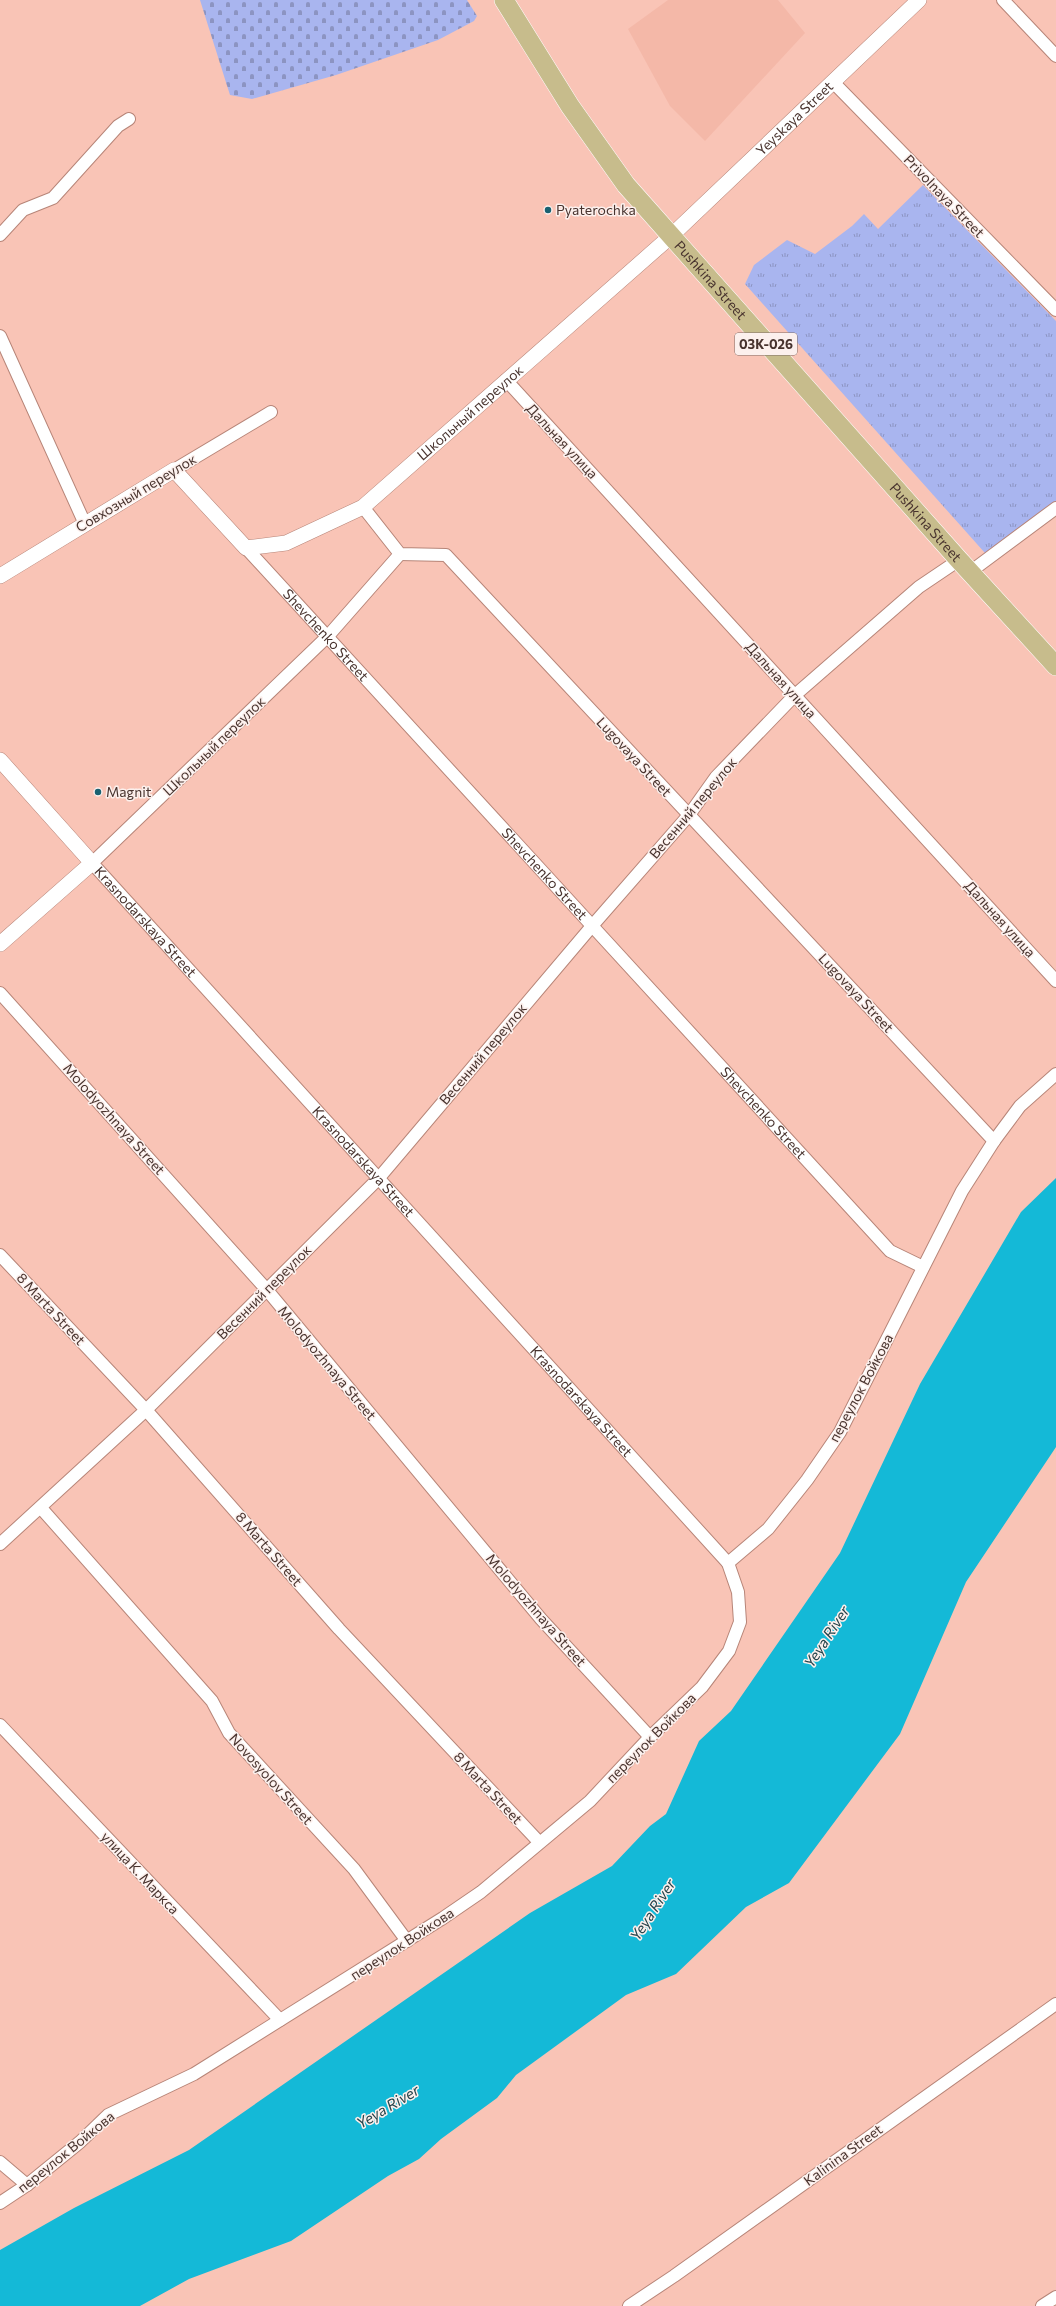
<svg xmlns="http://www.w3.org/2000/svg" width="1056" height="2306" font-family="Commissioner,sans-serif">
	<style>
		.built { fill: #f4b8a8 }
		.grass { fill: url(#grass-tufts) }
		.cemetery { fill: url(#cemetery-stones) }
		.water { fill: #14b9d7 }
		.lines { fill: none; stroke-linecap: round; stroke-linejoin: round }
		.minor-casing { stroke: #b78578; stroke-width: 14 }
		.tertiary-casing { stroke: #b78578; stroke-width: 16 }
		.primary-casing { stroke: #fff; stroke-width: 20 }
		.minor { stroke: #fff; stroke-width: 12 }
		.tertiary { stroke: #fff; stroke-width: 15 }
		.primary { stroke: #c7bc8c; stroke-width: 19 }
		.poi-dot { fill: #1a6171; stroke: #fcf0ed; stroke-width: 1.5 }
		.labels { text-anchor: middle; stroke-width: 3; stroke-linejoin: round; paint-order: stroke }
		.shield { fill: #fcf0ed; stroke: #7e6c67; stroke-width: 1 }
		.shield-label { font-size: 13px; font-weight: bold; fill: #48332e }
		.street-label { font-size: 14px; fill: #48332e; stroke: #fcf0ed }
		.poi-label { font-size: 14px; fill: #48332e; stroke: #fcf0ed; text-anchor: start }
		.water-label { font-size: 15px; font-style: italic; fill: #26444b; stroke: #fcf0ed }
	</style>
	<defs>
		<pattern id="grass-tufts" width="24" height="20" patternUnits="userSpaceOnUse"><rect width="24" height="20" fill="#a9b5ef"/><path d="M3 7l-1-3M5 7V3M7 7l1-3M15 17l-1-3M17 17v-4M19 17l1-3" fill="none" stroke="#8c94c2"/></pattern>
		<pattern id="cemetery-stones" width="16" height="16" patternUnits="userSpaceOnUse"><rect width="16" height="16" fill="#a9b5ef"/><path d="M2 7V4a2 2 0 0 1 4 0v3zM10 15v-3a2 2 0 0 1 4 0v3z" fill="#8c94c2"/></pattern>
	</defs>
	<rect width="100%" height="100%" fill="#f9c4b6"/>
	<polygon class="built" points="668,0 778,0 805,33 705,141 670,106 628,29"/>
	<polygon class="grass" points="923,185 1056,321 1056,503 985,553 745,284 754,265 787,240 815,254 852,226 864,214 878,229"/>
	<polygon class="cemetery" points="200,0 467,0 477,16 474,21 438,40 336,75 252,99 230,95"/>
	<polygon class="water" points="1056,1178 1056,1447 966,1582 900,1734 789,1883 746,1907 676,1974 626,1995 516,2075 497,2098 441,2139 419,2159 388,2176 291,2241 189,2279 140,2306 0,2306 0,2250 74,2208 189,2150 530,1913 612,1866 650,1826 666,1814 699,1741 731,1711 840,1553 920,1384 1021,1212"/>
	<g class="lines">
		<g class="minor-casing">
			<g id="minor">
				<polyline points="1003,0 1056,56"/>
				<polyline points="833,82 1056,310"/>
				<polyline points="0,235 23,210 53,198 118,126 129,119"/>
				<polyline points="0,336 85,524"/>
				<polyline points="506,380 1056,981"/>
				<polyline points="174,470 271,412"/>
				<polyline points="363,507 400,554 446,555 994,1141"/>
				<path id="s1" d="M246,548L890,1251L923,1267"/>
				<path id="s2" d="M400,554L328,636L92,863L728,1563"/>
				<polyline points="970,572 1056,508"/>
				<polyline points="0,993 267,1290 541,1619 650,1737"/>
				<polyline points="0,1255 146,1410 339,1629 539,1842"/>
				<polyline points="41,1508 212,1701 229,1733 354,1869 407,1941"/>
				<polyline points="0,1544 146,1410 378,1179 592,926 689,815 716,777 795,695 919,587 959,560"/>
				<polyline points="0,1725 280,2020"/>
				<polyline points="0,2162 27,2185"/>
				<polyline points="0,2203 27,2185 80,2142 108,2115 194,2074 443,1918 481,1892 590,1801 650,1737 702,1687 729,1651 740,1622 738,1592 728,1563 768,1529 807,1480 840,1432 962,1191 994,1141 1020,1106 1056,1074"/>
				<polyline points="629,2306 674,2276 1056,2004"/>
				<polyline points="1042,2306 1056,2297"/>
			</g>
		</g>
		<g class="tertiary-casing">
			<g id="tertiary">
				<path id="s3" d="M0,576L174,470L246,548L286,543L363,507L671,236L919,0"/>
				<polyline points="0,760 92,863 0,944"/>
			</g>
		</g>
		<g class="primary-casing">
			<g id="primary">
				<path id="s4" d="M504,0L570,106L626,185L959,560L1056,666"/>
			</g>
		</g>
		<use href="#minor" class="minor"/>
		<use href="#tertiary" class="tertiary"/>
		<use href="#primary" class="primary"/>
	</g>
	<g class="poi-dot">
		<circle cx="548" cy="210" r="4"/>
		<circle cx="98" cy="792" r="4"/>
	</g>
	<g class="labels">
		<rect class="shield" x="735" y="333" width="62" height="22" rx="3"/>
		<g class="shield-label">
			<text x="766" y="349">03К-026</text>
		</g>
		<g class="street-label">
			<text dy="5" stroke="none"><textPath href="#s3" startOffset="1016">Yeyskaya Street</textPath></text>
			<text transform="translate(944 196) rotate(46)" y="5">Privolnaya Street</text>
			<text dy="5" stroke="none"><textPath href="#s4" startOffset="349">Pushkina Street</textPath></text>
			<text dy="5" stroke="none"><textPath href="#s3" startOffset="578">Школьный переулок</textPath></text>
			<text transform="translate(562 441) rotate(47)" y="5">Дальная улица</text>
			<text transform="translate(136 493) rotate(-31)" y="5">Совхозный переулок</text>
			<text dy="5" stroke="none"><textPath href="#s4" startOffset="673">Pushkina Street</textPath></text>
			<text dy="5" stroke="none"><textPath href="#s1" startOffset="118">Shevchenko Street</textPath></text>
			<text transform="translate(781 680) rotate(48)" y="5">Дальная улица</text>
			<text transform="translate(214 746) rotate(-44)" y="5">Школьный переулок</text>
			<text transform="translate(634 757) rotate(47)" y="5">Lugovaya Street</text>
			<text transform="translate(693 808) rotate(-50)" y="5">Весенний переулок</text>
			<text dy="5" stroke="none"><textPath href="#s1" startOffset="442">Shevchenko Street</textPath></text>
			<text transform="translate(1000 919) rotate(48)" y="5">Дальная улица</text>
			<text dy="5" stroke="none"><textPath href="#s2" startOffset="516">Krasnodarskaya Street</textPath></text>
			<text transform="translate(856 993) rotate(47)" y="5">Lugovaya Street</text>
			<text transform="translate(483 1054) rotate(-50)" y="5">Весенний переулок</text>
			<text dy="5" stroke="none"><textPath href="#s1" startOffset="766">Shevchenko Street</textPath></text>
			<text transform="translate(114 1119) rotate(48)" y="5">Molodyozhnaya Street</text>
			<text dy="5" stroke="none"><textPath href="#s2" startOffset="840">Krasnodarskaya Street</textPath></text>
			<text transform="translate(264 1292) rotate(-45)" y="5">Весенний переулок</text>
			<text transform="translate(51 1309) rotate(47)" y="5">8 Marta Street</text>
			<text transform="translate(327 1363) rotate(50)" y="5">Molodyozhnaya Street</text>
			<text transform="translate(861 1388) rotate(-62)" y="5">переулок Войкова</text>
			<text dy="5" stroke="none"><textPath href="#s2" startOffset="1164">Krasnodarskaya Street</textPath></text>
			<text transform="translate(269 1549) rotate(49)" y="5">8 Marta Street</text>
			<text transform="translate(536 1610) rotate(49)" y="5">Molodyozhnaya Street</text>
			<text transform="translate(651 1738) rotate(-45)" y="5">переулок Войкова</text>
			<text transform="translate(271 1779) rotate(48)" y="5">Novosyolov Street</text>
			<text transform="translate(488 1788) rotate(47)" y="5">8 Marta Street</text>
			<text transform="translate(140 1873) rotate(47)" y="5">улица К. Маркса</text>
			<text transform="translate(402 1944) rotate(-33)" y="5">переулок Войкова</text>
			<text transform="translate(66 2152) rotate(-39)" y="5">переулок Войкова</text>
			<text transform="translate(843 2155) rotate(-36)" y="5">Kalinina Street</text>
		</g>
		<g class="poi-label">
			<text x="556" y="215">Pyaterochka</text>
			<text x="106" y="797">Magnit</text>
		</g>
		<g class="water-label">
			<text transform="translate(827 1637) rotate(-57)" y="5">Yeya River</text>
			<text transform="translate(653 1910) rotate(-57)" y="5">Yeya River</text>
			<text transform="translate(388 2107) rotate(-31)" y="5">Yeya River</text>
		</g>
	</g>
</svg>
